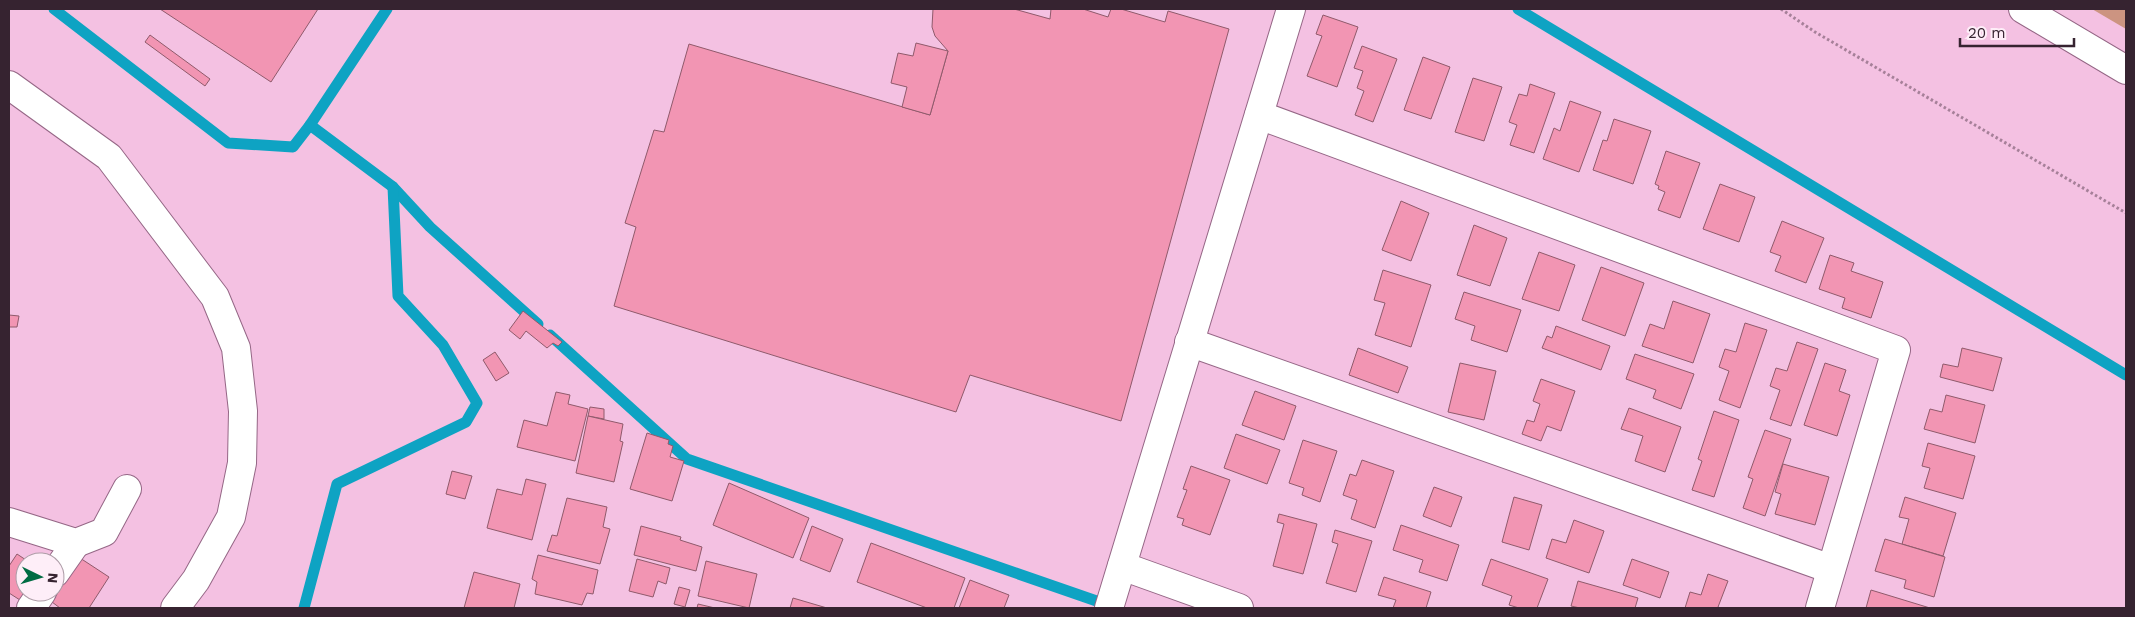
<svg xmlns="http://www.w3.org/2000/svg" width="2135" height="617" font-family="'Work Sans',sans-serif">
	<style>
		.green { fill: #cc9481 }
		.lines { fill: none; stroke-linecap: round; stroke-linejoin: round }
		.stream { stroke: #0ea3c3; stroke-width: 11 }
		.building { fill: #f295b3; stroke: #8f5a6b }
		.minor-casing { stroke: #956786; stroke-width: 30 }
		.tertiary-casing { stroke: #956786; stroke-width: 30 }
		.path { stroke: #a68099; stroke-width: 3; stroke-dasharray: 2.5 2.5; stroke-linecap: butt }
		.minor { stroke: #fff; stroke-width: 28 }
		.tertiary { stroke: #fff; stroke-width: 28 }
	</style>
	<rect width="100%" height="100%" fill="#f4c1e2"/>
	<polygon class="green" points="2092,9 2126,9 2126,29"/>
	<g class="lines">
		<g class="stream">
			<polyline points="54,9 228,143 293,147 310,125 387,9"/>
			<polyline points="1518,9 2126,375"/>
			<polyline points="310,125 393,187 430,227 538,324"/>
			<polyline points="550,335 687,459 1111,606"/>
			<polyline points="304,608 337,484 466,422 477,403 443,345 398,296 393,187"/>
		</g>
	</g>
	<g class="building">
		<polygon points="160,9 318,9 271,82"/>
		<polygon points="933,9 1014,9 1050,19 1051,9 1083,9 1108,17 1111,9 1121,9 1165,22 1168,11 1229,29 1121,421 970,375 956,412 614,306 636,227 625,223 654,130 664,132 689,44 930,115 948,51 935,36 932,27"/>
		<polygon points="1323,15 1358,27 1337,87 1307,76 1322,36 1316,34"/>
		<polygon points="150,35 210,79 205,86 145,42"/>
		<polygon points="916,43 948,51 930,115 902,107 907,87 891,83 898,53 913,56"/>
		<polygon points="1362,46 1397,59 1373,122 1355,115 1364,91 1357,88 1363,71 1354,68"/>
		<polygon points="1423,57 1450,67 1431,119 1404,110"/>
		<polygon points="1473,78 1502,87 1484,141 1455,132"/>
		<polygon points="1530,84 1555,93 1534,153 1510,145 1517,125 1509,122 1519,94 1527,96"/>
		<polygon points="1570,101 1601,112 1579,172 1543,159 1554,128 1560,131"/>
		<polygon points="1614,119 1651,131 1633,184 1593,170 1603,140 1607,141"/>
		<polygon points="1666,151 1700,163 1680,218 1658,210 1665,192 1658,189 1659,186 1655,184"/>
		<polygon points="1720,184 1755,197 1739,242 1703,229"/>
		<polygon points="1401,201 1429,213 1411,261 1382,250"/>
		<polygon points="1782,221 1824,238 1806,283 1775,271 1781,256 1770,252"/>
		<polygon points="1474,225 1507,238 1490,286 1457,275"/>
		<polygon points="1539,252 1575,265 1559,311 1522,299"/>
		<polygon points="1830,255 1854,263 1851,271 1883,282 1871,318 1842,308 1845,298 1819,289"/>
		<polygon points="1601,267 1644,283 1625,336 1582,320"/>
		<polygon points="1383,270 1431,285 1411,347 1375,335 1385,303 1374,300"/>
		<polygon points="1464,292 1521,310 1507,352 1471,340 1475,326 1455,319"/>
		<polygon points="1673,301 1710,314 1693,363 1642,346 1650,324 1664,329"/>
		<polygon points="523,311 562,342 558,346 553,343 547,348 526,331 520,339 509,330"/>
		<polygon points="9,315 19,316 17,327 9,327"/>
		<polygon points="1745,323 1767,330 1740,408 1719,400 1729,371 1719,367 1725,349 1736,352"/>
		<polygon points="1556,326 1610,346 1601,370 1542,348 1547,336 1552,338"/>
		<polygon points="1797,342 1818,349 1791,426 1770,419 1780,390 1770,386 1776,368 1787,371"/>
		<polygon points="1358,348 1408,367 1398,393 1349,375"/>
		<polygon points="1962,348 2002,358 1993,391 1940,377 1943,364 1958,367"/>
		<polygon points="495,352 509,373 496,381 483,360"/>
		<polygon points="1635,354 1694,374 1681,409 1653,398 1656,390 1626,379"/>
		<polygon points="1460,363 1496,371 1484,420 1448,412"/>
		<polygon points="1825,363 1846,370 1839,391 1850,395 1837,436 1804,425"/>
		<polygon points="1541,379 1575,391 1561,431 1547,426 1541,441 1522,434 1527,420 1534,422 1540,404 1533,401"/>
		<polygon points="1255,391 1296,406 1284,440 1242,425"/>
		<polygon points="556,392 570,395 568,404 588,409 575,461 517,447 524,420 547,426"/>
		<polygon points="1946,395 1985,405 1975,443 1924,429 1930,409 1942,412"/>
		<polygon points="590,407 604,409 604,419 588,416"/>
		<polygon points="1629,408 1681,427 1665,472 1635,461 1643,436 1621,429"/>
		<polygon points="1714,411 1739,420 1714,497 1692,490 1702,461 1698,459"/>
		<polygon points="588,416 623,424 620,441 623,442 614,482 576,473"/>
		<polygon points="1765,430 1791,439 1765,516 1743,508 1753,479 1748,477"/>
		<polygon points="647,433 669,440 668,444 673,446 670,457 684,461 672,501 630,489"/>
		<polygon points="1236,434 1280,450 1267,484 1224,468"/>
		<polygon points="1303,440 1337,451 1320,502 1302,495 1304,488 1289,483"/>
		<polygon points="1928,443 1975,456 1963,499 1924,488 1930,468 1922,466"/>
		<polygon points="1362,460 1394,471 1375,528 1351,519 1357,500 1343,495 1350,474 1356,476"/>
		<polygon points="1783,464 1829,477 1815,525 1775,514 1781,494 1775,492"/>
		<polygon points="1191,466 1230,480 1210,535 1182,525 1184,519 1177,517 1187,490 1183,489"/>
		<polygon points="452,471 472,476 465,499 446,494"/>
		<polygon points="526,479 546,484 532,540 487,528 497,489 522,495"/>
		<polygon points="729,483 809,518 793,558 713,525"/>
		<polygon points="1434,487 1462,497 1451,527 1423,516"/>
		<polygon points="1514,497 1542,505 1529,550 1502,542"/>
		<polygon points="1905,497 1956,513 1943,556 1902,544 1909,519 1899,517"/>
		<polygon points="567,498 607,507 603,527 610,529 600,564 547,551 552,535 557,536"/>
		<polygon points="1279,514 1317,524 1303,574 1273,566 1284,524 1277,522"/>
		<polygon points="1574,520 1604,531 1589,573 1546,558 1552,539 1566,543"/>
		<polygon points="1401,525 1459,545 1447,581 1419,572 1423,560 1393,550"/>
		<polygon points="641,526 681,537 680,540 702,547 696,571 634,555"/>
		<polygon points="812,526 843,539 830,572 800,560"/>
		<polygon points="1335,530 1372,541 1356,592 1326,583 1338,544 1332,542"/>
		<polygon points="1885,539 1945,557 1934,597 1904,588 1906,580 1875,571"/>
		<polygon points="871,543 965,578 954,608 927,608 857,582"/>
		<polygon points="17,554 29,562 25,562 25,592 20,600 9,593 9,566"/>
		<polygon points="538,555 598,570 593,594 587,593 582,605 535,594 537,582 532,579"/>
		<polygon points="80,558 109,577 89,608 60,608 52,602"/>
		<polygon points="637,559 670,568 666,584 658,581 653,597 629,591"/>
		<polygon points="1491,559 1548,579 1537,608 1519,608 1509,605 1512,596 1482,585"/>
		<polygon points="1632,559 1669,572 1660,598 1623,585"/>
		<polygon points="706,561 757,574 749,608 698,596"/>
		<polygon points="474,572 520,584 514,608 464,608"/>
		<polygon points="1708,574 1728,581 1718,607 1721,608 1685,608 1690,592 1701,595"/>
		<polygon points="1384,577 1431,592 1426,608 1393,608 1396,600 1378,595"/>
		<polygon points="970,580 1009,595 1004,608 959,608"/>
		<polygon points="1578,581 1638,598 1635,608 1580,608 1571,606"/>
		<polygon points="679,587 690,590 685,607 674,604"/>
		<polygon points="1871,590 1930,608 1866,608"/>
		<polygon points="793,598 827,608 790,608"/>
		<polygon points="698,604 715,608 697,608"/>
	</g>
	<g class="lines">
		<g class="minor-casing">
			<g id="minor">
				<polyline points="2023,9 2126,70"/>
				<polyline points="1259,115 1896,350 1820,608"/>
				<polyline points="1189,342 1831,569"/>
				<polyline points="9,522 76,543 104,532 127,489"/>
				<polyline points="1122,566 1239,608"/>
				<polyline points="55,573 76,543"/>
				<polyline points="31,608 42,592"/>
				<polyline points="1109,608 1291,9"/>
			</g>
		</g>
		<g class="tertiary-casing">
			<polyline id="tertiary" points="9,85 109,157 215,297 236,348 243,411 242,463 231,517 196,580 175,608"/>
		</g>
		<polyline class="path" points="1781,9 1815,32 2126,213"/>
		<use href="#minor" class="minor"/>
		<use href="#tertiary" class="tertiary"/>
	</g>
	<rect width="2135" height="617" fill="none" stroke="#362330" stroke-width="20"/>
	<g transform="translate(40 577) rotate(95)"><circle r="24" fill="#feeef8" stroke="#ae9da8"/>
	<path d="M0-4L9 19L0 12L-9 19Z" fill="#006c43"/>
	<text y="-8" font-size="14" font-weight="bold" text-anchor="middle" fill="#362330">N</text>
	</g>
	<path d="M1960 38v8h114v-8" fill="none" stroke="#362330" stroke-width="2.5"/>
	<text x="1968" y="38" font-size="15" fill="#362330" stroke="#feeef8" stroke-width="4" paint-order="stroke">20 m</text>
</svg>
